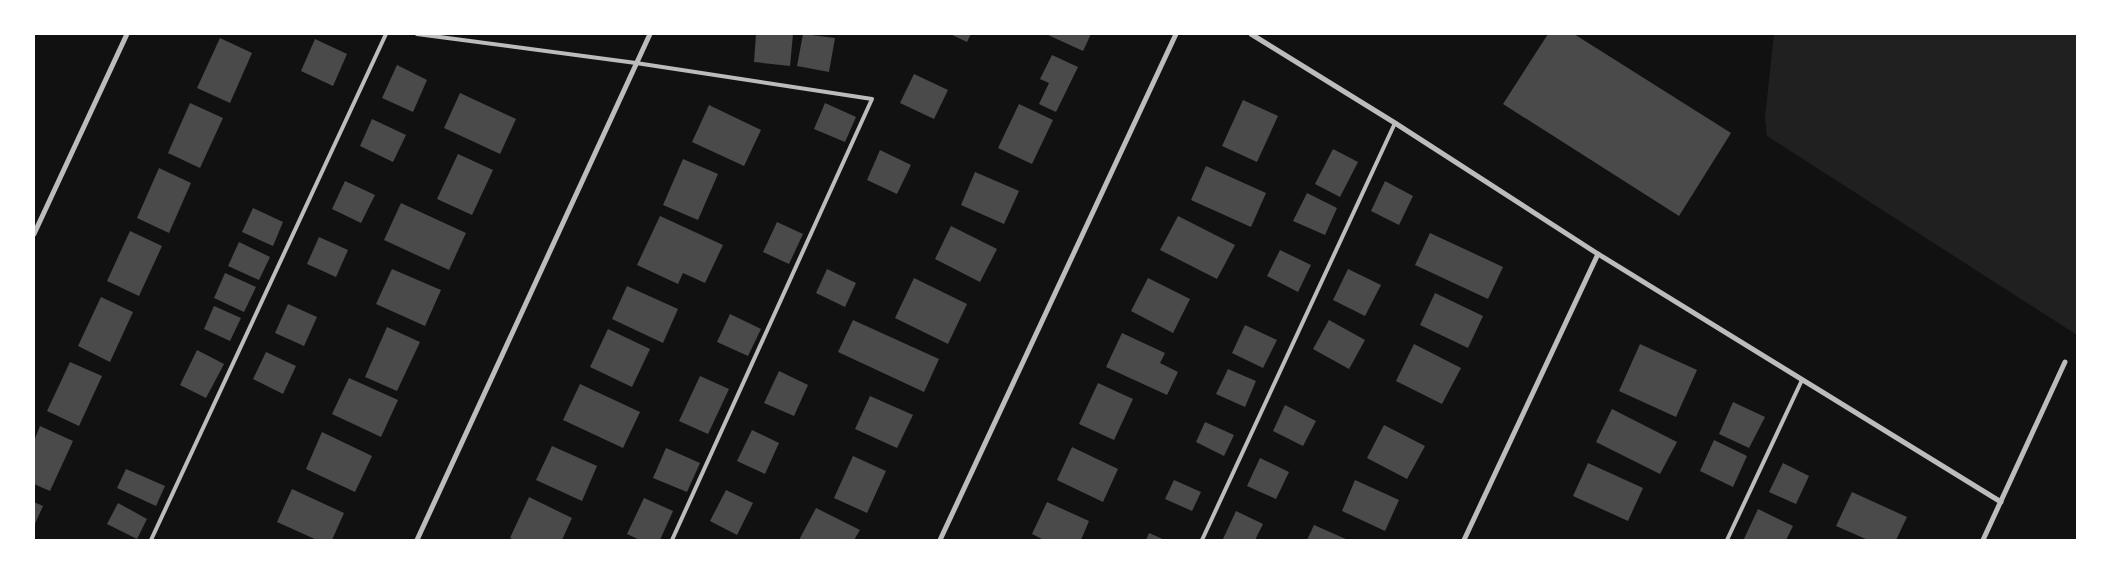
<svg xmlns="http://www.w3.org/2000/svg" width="2111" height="574" font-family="Quicksand,sans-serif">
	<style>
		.green { fill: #202020 }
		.building { fill: #4a4a4a }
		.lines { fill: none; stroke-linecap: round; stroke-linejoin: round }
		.service { stroke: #bcbcbc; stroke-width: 4 }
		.minor { stroke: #bcbcbc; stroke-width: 5 }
	</style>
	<rect width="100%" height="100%" fill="#111"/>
	<polygon class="green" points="1774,34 2077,34 2077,335 1767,136 1765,118"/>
	<g class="building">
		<polygon points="756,34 793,34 790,66 754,62"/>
		<polygon points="803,34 835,38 829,72 797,66"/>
		<polygon points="950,34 971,34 967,42"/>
		<polygon points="1046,34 1091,34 1083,51"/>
		<polygon points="1548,34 1574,34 1731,133 1679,216 1503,104"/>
		<polygon points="220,38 252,53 230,103 197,88"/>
		<polygon points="315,39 347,54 333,86 301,71"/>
		<polygon points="1052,55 1078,67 1056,112 1039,104 1049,83 1040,79"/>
		<polygon points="397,65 427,80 413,112 382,98"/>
		<polygon points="914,74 948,90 934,119 900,103"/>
		<polygon points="460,93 516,119 500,154 444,128"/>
		<polygon points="1243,100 1278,116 1257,162 1222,146"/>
		<polygon points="190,103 223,118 200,168 168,153"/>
		<polygon points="825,103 856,117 845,142 814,129"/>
		<polygon points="1019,104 1053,120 1032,164 998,148"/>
		<polygon points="709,105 761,130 744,166 692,142"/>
		<polygon points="372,119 406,135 393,162 360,146"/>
		<polygon points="1333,149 1358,162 1340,197 1315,184"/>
		<polygon points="880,150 911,165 897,194 867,180"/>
		<polygon points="458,154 493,170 472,215 437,199"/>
		<polygon points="683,159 718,174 698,220 663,205"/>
		<polygon points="1206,166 1266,193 1251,227 1191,200"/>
		<polygon points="159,168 191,183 169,233 137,218"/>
		<polygon points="975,172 1019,191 1004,224 961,205"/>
		<polygon points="345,181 375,195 361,223 332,209"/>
		<polygon points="1385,181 1413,196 1399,225 1371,211"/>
		<polygon points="1307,193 1337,208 1325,235 1293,221"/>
		<polygon points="401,203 466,233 449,270 384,240"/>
		<polygon points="253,208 283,222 273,246 242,232"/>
		<polygon points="660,216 723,245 705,283 683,273 678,284 637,265"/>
		<polygon points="1178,216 1235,245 1217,279 1160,250"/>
		<polygon points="777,222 803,234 789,264 763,252"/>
		<polygon points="951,226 997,249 980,282 935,259"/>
		<polygon points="130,231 162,246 139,296 107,281"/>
		<polygon points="1430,233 1503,267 1488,299 1415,265"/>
		<polygon points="319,237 348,250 336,277 307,264"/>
		<polygon points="239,242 270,257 259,280 228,266"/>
		<polygon points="1280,250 1311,265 1298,292 1267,276"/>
		<polygon points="392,269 441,290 425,326 376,304"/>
		<polygon points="827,269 856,283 845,307 816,293"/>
		<polygon points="1348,269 1381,285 1365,316 1333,300"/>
		<polygon points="225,273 256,287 244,312 214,298"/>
		<polygon points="914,278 967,304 948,344 895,318"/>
		<polygon points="1148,278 1190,299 1173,333 1131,311"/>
		<polygon points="627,286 678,309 663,343 612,319"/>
		<polygon points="1435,293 1483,316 1468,348 1420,325"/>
		<polygon points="101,297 133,312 110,362 78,346"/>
		<polygon points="288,304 317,317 304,346 275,333"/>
		<polygon points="214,306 241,318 230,341 204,329"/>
		<polygon points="730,314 761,329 748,356 717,342"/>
		<polygon points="853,320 939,359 924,392 838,352"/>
		<polygon points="1329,320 1365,340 1349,369 1313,349"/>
		<polygon points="1245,325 1277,340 1263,368 1232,353"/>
		<polygon points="387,327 420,342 397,391 365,377"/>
		<polygon points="608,329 650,349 632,387 590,367"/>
		<polygon points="1122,333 1165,353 1160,363 1178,372 1167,395 1106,367"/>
		<polygon points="1414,344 1461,368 1442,404 1396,381"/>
		<polygon points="1640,344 1697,370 1676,417 1619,391"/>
		<polygon points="197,350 224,364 206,398 180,385"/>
		<polygon points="266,352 296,366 283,394 253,379"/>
		<polygon points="70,362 102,376 79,426 47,411"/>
		<polygon points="1228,369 1256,381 1245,407 1216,394"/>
		<polygon points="779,371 808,385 794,416 764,403"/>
		<polygon points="700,376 729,389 708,434 679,421"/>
		<polygon points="349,378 398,400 381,437 332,414"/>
		<polygon points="1098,383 1133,399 1114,440 1079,424"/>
		<polygon points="580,384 640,412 623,448 563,420"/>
		<polygon points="870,396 913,415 897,448 855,429"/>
		<polygon points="1733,402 1765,417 1749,448 1719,434"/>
		<polygon points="1285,405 1316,421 1303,446 1273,431"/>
		<polygon points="1612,409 1677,442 1660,474 1596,442"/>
		<polygon points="1205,422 1234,435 1224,456 1196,442"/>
		<polygon points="1384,425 1425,446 1407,479 1367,458"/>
		<polygon points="40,426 73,441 50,491 34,484 34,441"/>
		<polygon points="752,430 779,443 765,474 737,461"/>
		<polygon points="322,432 372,456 355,492 306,469"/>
		<polygon points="1714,440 1747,456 1733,487 1700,471"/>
		<polygon points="552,446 597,466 582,501 536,480"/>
		<polygon points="1072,447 1118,469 1103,502 1057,480"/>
		<polygon points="666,448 700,463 687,492 653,478"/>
		<polygon points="853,456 886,471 867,513 834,498"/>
		<polygon points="1260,458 1289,472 1276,499 1247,486"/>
		<polygon points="1588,463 1643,488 1628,521 1573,496"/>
		<polygon points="1783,463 1809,476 1796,504 1769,492"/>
		<polygon points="126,469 165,486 156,506 117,488"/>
		<polygon points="1174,480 1201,492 1192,511 1165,499"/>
		<polygon points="1355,480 1399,500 1385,531 1342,511"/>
		<polygon points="292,489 344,513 332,540 317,540 277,522"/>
		<polygon points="726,490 753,503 737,535 710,521"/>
		<polygon points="1852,492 1907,517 1896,540 1868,540 1836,526"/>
		<polygon points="529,497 572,518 562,540 515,540 510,538"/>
		<polygon points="644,498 673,511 660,540 640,540 627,534"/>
		<polygon points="34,502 43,506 34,526"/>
		<polygon points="1047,502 1089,521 1081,540 1044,540 1032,534"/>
		<polygon points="118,503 147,519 137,539 107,524"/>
		<polygon points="816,508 860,530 854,540 799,540"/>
		<polygon points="1758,509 1793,526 1786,540 1744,539"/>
		<polygon points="1236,511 1263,524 1255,540 1223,539"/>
		<polygon points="1314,525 1348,540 1307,540"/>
		<polygon points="1149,533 1165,540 1146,540"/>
	</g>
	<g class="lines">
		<g class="service">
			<polyline points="417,34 636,63 872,99 672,540"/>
			<polyline points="151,540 386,34"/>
			<polyline points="1202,540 1395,123"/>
			<polyline points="1727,540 1802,380"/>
		</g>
		<g class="minor">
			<polyline points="1251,34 1395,123 1598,254 2001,502"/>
			<polyline points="34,234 127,34"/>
			<polyline points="417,540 650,34"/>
			<polyline points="940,540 1176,34"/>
			<polyline points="1464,540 1598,254"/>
			<polyline points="1983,540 2065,362"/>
		</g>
	</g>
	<rect width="2111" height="574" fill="none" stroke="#ffffff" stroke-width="70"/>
</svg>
